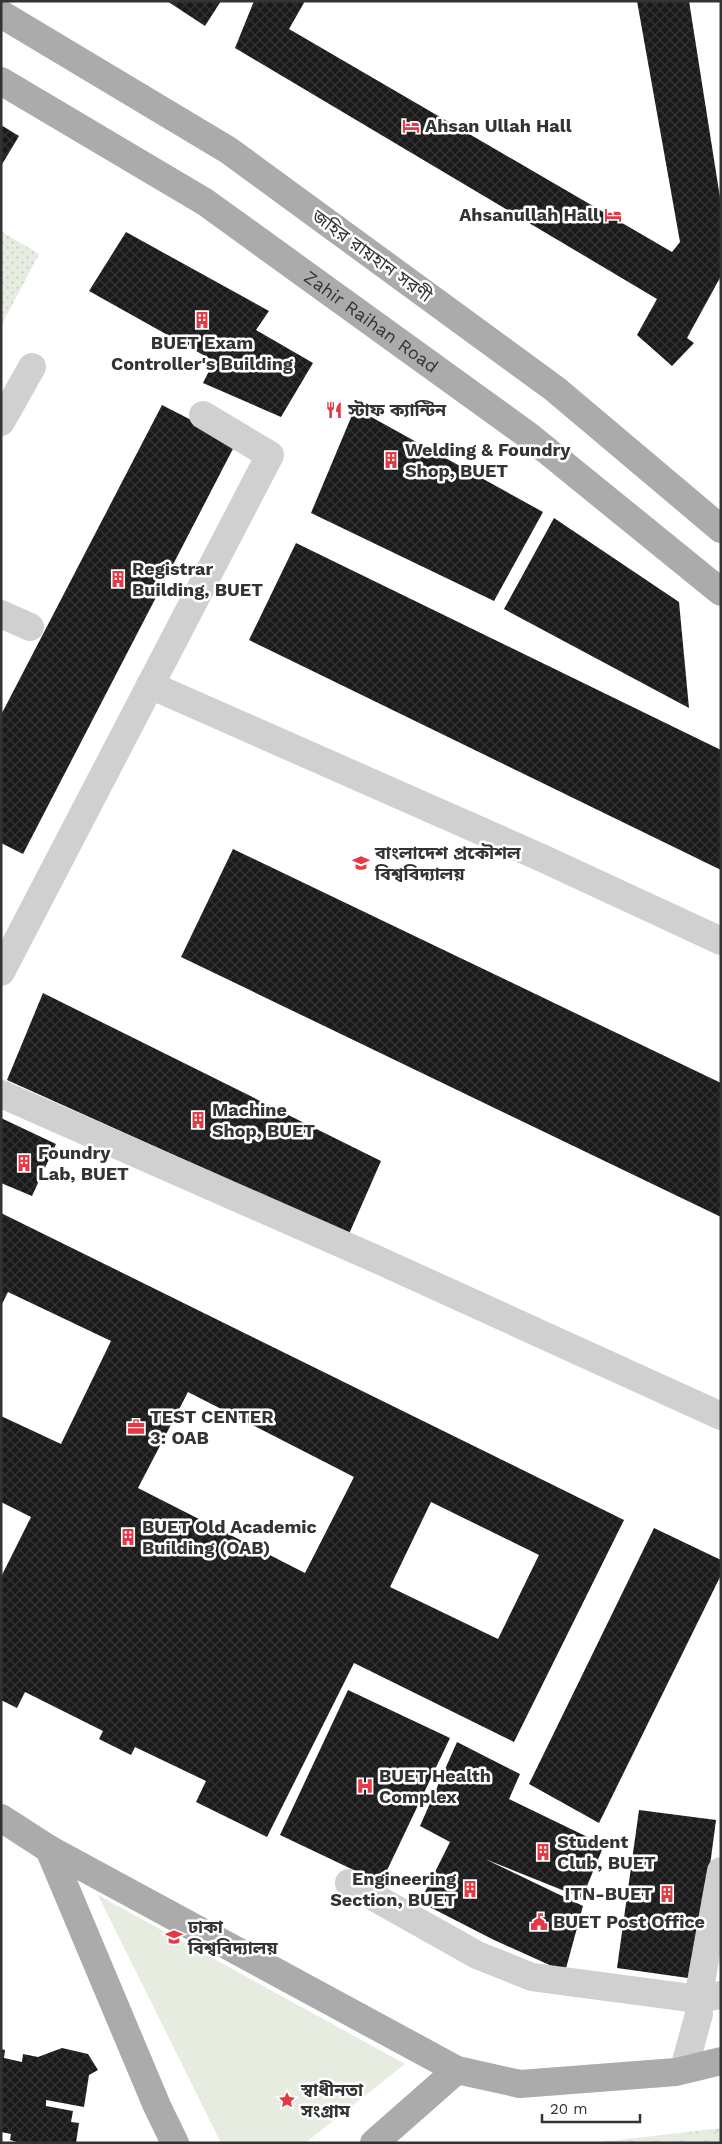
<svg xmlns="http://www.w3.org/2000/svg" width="722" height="2144" font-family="'Work Sans','Noto Sans Bengali',sans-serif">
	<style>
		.green { fill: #e6ecdf }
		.forest { fill: url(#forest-crowns) }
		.park { fill: url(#park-dots) }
		.building { fill: url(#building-cross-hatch); fill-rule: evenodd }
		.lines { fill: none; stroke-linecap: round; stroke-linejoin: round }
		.minor { stroke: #d0d0d0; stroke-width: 28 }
		.major { stroke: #ababab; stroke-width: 28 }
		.labels { text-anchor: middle; stroke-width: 5; stroke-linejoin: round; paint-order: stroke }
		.poi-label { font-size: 18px; font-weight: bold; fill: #333; stroke: #fff; text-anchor: start }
		.street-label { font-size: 18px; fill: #333; stroke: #fff }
	</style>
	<defs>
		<pattern id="forest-crowns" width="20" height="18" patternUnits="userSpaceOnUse" patternTransform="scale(1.25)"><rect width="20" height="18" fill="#e6ecdf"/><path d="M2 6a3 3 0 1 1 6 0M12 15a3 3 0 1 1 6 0" fill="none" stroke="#c6cbc0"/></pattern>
		<pattern id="park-dots" width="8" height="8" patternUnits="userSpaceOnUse" patternTransform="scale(1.25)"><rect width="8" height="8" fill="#e6ecdf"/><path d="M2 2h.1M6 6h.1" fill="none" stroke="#c6cbc0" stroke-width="1.8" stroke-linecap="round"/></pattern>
		<pattern id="building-cross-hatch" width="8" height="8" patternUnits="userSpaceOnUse" patternTransform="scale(1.25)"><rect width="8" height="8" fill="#1a1a1a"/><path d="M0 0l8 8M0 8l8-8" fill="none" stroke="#333"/></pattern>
	</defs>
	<rect width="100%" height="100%" fill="#fff"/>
	<polygon class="green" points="98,1895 405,2064 305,2143 221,2143"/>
	<polygon class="forest" points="721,2128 721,2143 593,2143"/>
	<polygon class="park" points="1,231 39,254 1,326"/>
	<g class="building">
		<polygon points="167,1 221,1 205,26"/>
		<polygon points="254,1 305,1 289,29 672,252 680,242 637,1 689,1 721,204 721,276 687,338 694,343 672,366 637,335 657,299 235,48"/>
		<polygon points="1,125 19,136 1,166"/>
		<polygon points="126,232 269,311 256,330 313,363 281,417 203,383 214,361 89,291"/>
		<polygon points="162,405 236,443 23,854 1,843 1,715"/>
		<polygon points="355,408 543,512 494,601 311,513"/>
		<polygon points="554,518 679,602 689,708 504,609"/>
		<polygon points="296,543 721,750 721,870 249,640"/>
		<polygon points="233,849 721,1083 721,1217 181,957"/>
		<polygon points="43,993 381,1161 349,1234 7,1080"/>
		<polygon points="1,1118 56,1144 32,1196 1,1183"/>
		<path d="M1,1213L624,1520L514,1742L354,1663L267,1837L196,1802L206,1781L135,1747L131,1755L99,1739L103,1731L25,1692L17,1708L1,1700V1577L31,1517L1,1502V1416L61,1444L111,1341L8,1292L1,1306ZM188,1392L354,1477L305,1573L138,1488ZM431,1502L539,1555L498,1639L390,1587Z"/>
		<polygon points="654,1528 721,1560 721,1575 599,1823 529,1784"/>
		<polygon points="348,1690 450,1738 381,1883 280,1835"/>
		<polygon points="457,1742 520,1774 509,1799 604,1845 582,1898 485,1859 583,1906 565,1972 492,1939 420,1902 450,1842 420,1826"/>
		<polygon points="639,1810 716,1820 695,1979 617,1968"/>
		<polygon points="62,2048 88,2054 98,2070 89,2075 84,2107 46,2100 46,2106 73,2111 71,2122 79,2123 76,2143 21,2143 10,2140 11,2134 1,2132 1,2049 5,2050 4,2058 22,2062 23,2054 38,2057"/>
	</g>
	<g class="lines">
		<g class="minor">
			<polyline points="1,422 32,367"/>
			<polyline points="1,614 30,627"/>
			<polyline points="150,685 542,858 721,941"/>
			<polyline points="1,972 270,455 203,415"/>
			<polyline points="1,1094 376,1259 721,1416"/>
			<polyline points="349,1883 477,1955 532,1977 698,1999 721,1871"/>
			<polyline points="684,2069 699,2014 698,1999 721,1995"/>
		</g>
		<g class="major">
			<polyline points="1,14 228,150 555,389 721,529"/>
			<path id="s1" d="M1,81L205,202L529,436L721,592"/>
			<polyline points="1,1818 49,1849 457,2070 520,2084 676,2072 721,2061"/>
			<polyline points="49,1849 157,2106 175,2143"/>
			<polyline points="374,2143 457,2070"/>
		</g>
	</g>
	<defs>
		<g id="hotel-bare" transform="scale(1.35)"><path d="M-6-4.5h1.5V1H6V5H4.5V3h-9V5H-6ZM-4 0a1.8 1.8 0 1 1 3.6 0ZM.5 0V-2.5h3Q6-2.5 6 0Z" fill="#e63946" stroke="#fff" stroke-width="2.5" paint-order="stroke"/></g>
		<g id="building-bare" transform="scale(1.35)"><path d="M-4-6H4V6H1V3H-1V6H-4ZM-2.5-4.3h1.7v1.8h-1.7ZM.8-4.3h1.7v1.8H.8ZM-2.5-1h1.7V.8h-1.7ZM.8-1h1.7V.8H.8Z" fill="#e63946" stroke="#fff" stroke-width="2.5" paint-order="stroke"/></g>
		<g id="restaurant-bare" transform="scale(1.35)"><path d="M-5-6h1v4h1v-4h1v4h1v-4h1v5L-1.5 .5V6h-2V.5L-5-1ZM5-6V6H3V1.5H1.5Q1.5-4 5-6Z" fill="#e63946" stroke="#fff" stroke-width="2.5" paint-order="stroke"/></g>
		<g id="university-bare" transform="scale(1.35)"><path d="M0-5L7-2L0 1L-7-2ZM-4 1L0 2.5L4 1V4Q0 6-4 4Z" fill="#e63946" stroke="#fff" stroke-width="2.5" paint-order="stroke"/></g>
		<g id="office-bare" transform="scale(1.35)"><path d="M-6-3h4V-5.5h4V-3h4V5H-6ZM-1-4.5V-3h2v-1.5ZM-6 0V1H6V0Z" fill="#e63946" stroke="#fff" stroke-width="2.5" paint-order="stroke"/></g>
		<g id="hospital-bare" transform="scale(1.35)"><path d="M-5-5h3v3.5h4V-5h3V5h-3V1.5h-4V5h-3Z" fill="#e63946" stroke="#fff" stroke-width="2.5" paint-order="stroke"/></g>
		<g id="civic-bare" transform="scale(1.35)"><path d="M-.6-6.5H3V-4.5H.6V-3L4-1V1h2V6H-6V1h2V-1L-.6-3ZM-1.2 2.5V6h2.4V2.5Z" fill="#e63946" stroke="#fff" stroke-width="2.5" paint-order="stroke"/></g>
		<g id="sight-bare" transform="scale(1.35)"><path d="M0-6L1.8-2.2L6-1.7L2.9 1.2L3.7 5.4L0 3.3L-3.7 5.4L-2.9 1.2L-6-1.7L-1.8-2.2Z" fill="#e63946" stroke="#fff" stroke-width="2.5" paint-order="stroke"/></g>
	</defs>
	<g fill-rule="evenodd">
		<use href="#hotel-bare" x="411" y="126"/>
		<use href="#hotel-bare" x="613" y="215"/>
		<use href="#building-bare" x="202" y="320"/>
		<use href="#restaurant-bare" x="334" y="410"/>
		<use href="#building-bare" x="391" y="460"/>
		<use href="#building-bare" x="118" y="579"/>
		<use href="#university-bare" x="361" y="863"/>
		<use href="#building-bare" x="198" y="1120"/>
		<use href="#building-bare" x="24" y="1163"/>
		<use href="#office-bare" x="136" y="1427"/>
		<use href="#building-bare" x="128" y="1537"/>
		<use href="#hospital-bare" x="365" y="1786"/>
		<use href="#building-bare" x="543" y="1852"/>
		<use href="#building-bare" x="470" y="1889"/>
		<use href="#building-bare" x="667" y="1894"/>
		<use href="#civic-bare" x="539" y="1922"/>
		<use href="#university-bare" x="174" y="1937"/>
		<use href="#sight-bare" x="287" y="2100"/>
	</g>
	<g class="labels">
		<g class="poi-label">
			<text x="425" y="132">Ahsan Ullah Hall</text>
			<text x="599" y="221" text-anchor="end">Ahsanullah Hall</text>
			<text x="202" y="349" text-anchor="middle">BUET Exam<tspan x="202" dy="21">Controller's Building</tspan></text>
			<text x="348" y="416">স্টাফ ক্যান্টিন</text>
			<text x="405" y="456">Welding &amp; Foundry<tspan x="405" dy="21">Shop, BUET</tspan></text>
			<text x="132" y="575">Registrar<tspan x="132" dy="21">Building, BUET</tspan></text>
			<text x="375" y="859">বাংলাদেশ প্রকৌশল<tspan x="375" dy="21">বিশ্ববিদ্যালয়</tspan></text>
			<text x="212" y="1116">Machine<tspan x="212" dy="21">Shop, BUET</tspan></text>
			<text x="38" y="1159">Foundry<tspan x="38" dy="21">Lab, BUET</tspan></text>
			<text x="150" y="1423">TEST CENTER<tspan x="150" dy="21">3: OAB</tspan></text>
			<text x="142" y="1533">BUET Old Academic<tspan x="142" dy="21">Building (OAB)</tspan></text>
			<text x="379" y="1782">BUET Health<tspan x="379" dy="21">Complex</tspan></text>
			<text x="557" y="1848">Student<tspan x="557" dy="21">Club, BUET</tspan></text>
			<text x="456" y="1885" text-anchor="end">Engineering<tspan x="456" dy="21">Section, BUET</tspan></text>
			<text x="653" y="1900" text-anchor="end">ITN-BUET</text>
			<text x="553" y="1928">BUET Post Office</text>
			<text x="188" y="1933">ঢাকা<tspan x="188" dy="21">বিশ্ববিদ্যালয়</tspan></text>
			<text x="301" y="2096">স্বাধীনতা<tspan x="301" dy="21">সংগ্রাম</tspan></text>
		</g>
		<g class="street-label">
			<text transform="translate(372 256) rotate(36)" y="6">জহির রায়হান সরণী</text>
			<text dy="6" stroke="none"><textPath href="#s1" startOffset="442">Zahir Raihan Road</textPath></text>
		</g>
	</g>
	<rect width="722" height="2144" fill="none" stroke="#333333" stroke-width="5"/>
	<path d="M542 2114v8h98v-8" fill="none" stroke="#333333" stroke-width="2.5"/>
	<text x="550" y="2114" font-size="15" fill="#333333" stroke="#ffffff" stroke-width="4" paint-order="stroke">20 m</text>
</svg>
